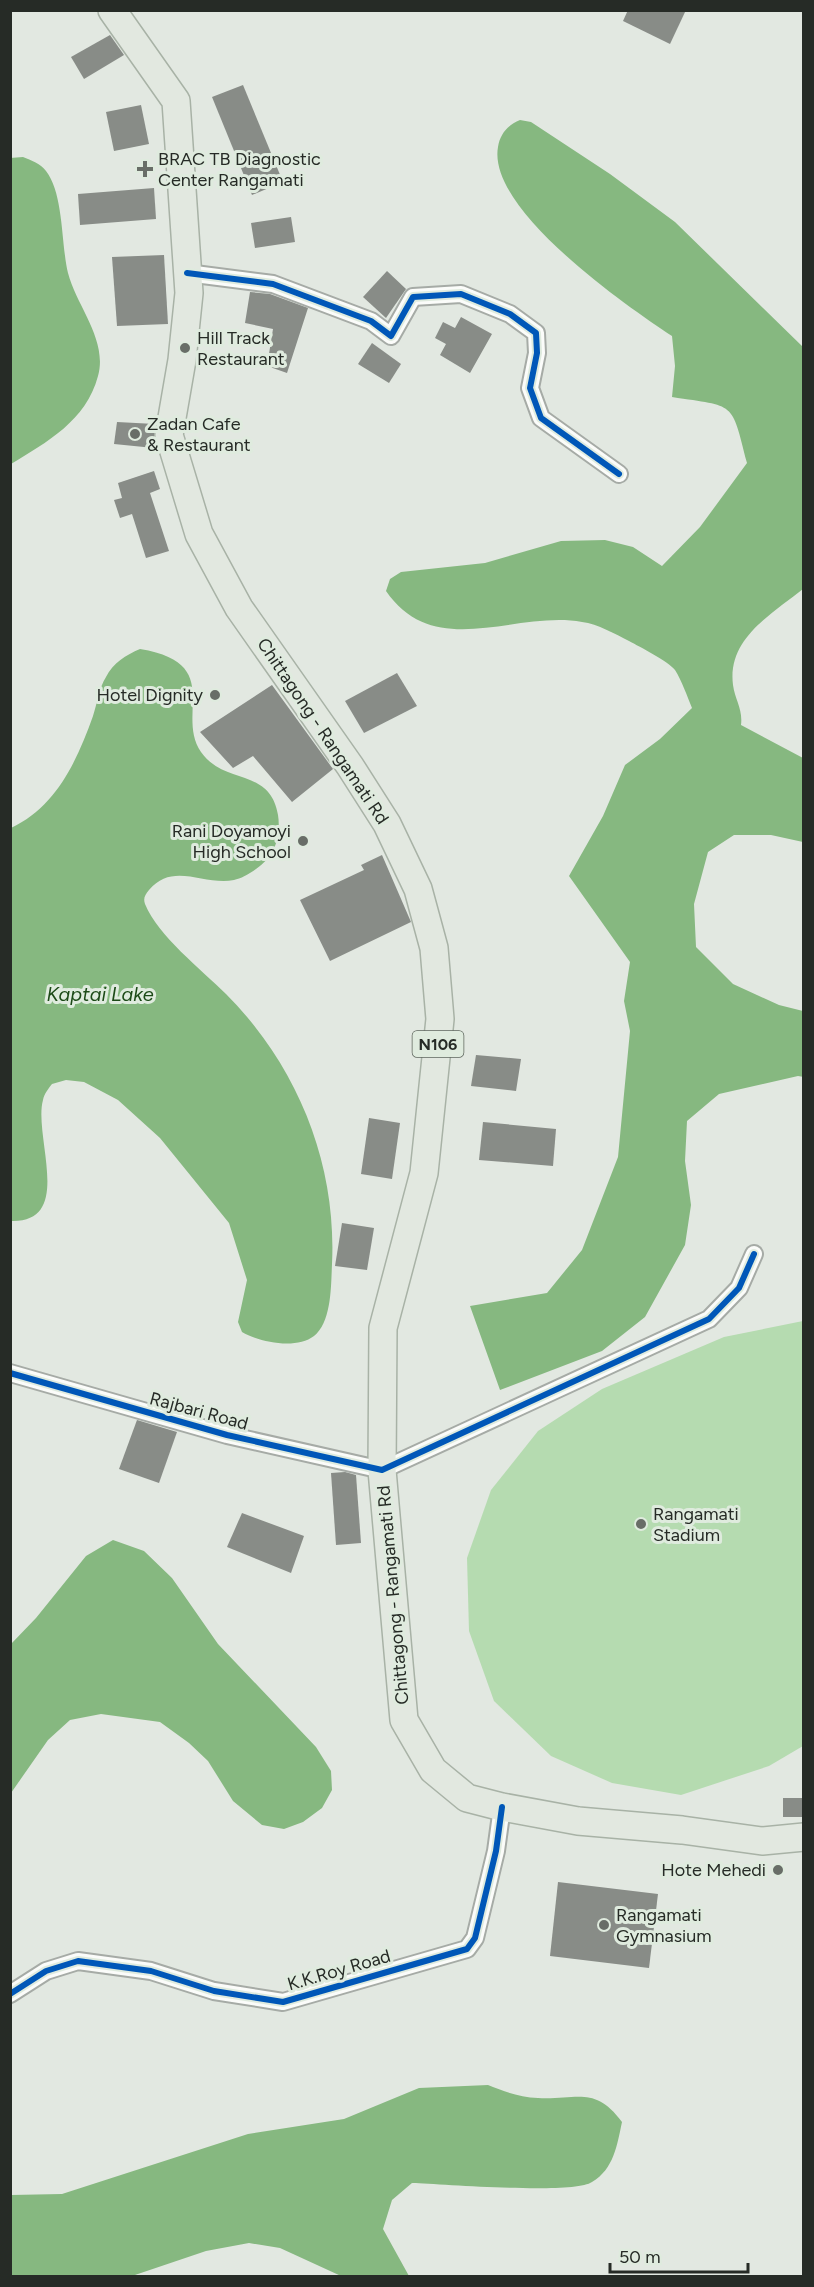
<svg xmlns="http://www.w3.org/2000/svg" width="814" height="2287" font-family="Figtree,sans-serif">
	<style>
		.green { fill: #b5dbb0 }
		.water { fill: #86b880 }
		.building { fill: #888c87 }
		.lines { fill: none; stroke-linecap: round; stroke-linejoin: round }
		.minor-casing { stroke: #a6aba6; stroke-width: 20 }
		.trunk-casing { stroke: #a8b2a6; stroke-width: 30 }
		.minor { stroke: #fbfcfa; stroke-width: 16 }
		.trunk { stroke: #e2e8e0; stroke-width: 27 }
		.cycleway-casing { stroke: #dfebde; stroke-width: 10 }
		.cycleway { stroke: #0057b8; stroke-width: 6 }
		.poi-dot { fill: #686d67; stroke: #dfebde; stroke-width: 2 }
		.labels { text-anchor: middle; stroke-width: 6; stroke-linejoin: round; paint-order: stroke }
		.shield { fill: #dfebde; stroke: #5e655d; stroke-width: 1.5 }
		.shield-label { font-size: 16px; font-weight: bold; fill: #262b26 }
		.poi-label { font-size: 18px; fill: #262b26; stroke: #dfebde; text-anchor: start }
		.street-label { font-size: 18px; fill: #262b26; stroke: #dfebde }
		.water-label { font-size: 20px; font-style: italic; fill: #1c4a17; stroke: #dfebde }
	</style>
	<rect width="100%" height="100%" fill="#e2e8e1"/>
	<polygon class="green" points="803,1321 803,1746 769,1766 681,1795 612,1783 551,1756 494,1701 469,1631 467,1558 491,1490 538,1431 602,1389 724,1337"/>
	<g class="water">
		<path d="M520,120L531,122L610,174L675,222L803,347V589C772,614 727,638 733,685C735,700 743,709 741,725L803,758V842L771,835H734L708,852L694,904L696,947L733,984L779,1005L803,1011L804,1077L798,1076L719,1094L687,1121L685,1161L691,1205L685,1245L645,1317L602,1351L500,1390L470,1306L547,1293L582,1250L618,1157L630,1031L624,1001L630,962L569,876L603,816L625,765L660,739L692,708C687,696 682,681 675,670C668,661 640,647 629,641C615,634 598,624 582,622C515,610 435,662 386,591L390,579L401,572L485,563L561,541L605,540L633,547L662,566L700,527L747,463C731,400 736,407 672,397L675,366L672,336C625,305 487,209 498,147C500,134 508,125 520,120Z"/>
		<path d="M23,157C31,160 41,164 46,171C64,194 61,245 68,273C77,307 108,340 98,376C86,421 47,442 11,464L10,158Z"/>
		<path d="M140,649C225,663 175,714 201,752C225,786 270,767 278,815C280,827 278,844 271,854C265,864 246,878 234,880C204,886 173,861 149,890C145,895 143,898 145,904C158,936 201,969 226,994C297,1065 337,1163 332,1264C331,1284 332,1322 314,1336C296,1350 259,1342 242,1332L238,1322L247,1280L229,1223L160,1138L118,1100L84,1082L66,1080L52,1084C49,1088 44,1094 43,1100C33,1136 75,1223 11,1221V828C56,807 77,761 93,716C97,704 99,688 106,677C113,663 126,655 140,649Z"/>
		<polygon points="113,1540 144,1551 172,1578 218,1644 316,1747 331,1771 332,1790 322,1808 303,1822 284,1829 262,1825 233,1801 208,1761 189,1743 160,1722 101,1714 70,1720 48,1740 11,1793 11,1644 36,1618 86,1556"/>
		<path d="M488,2085C505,2092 520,2097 538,2098C577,2100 595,2085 622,2122C617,2145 614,2169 592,2182C573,2195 443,2184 412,2183L392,2200L383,2229L409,2276H341L280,2248L249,2243L206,2251L132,2276H11V2195L62,2194L248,2134L344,2119L419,2088Z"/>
	</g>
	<g class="building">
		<polygon points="628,10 686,10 670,44 623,21"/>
		<polygon points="110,35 124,55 84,79 71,57"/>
		<polygon points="243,85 283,182 252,195 212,97"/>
		<polygon points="141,105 149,144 114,151 106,112"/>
		<polygon points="154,188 156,219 80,225 78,194"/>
		<polygon points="291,217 295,242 255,248 251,223"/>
		<polygon points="164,255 168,324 117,326 112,257"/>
		<polygon points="387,271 406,289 386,318 363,297"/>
		<polygon points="250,292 270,294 308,308 287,373 267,366 273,329 245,323"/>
		<polygon points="461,317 492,334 470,373 440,355 446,344 435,338 443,322 455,328"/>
		<polygon points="372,343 401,364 389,383 358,364"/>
		<polygon points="117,422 155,424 154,448 114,444"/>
		<polygon points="154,471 160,489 150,493 169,551 146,558 132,514 120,518 114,500 122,498 118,483"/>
		<polygon points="397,673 417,706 364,733 345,701"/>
		<polygon points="272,685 333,769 292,802 253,756 233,768 200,732"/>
		<polygon points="382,855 411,922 330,961 300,900 364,870 361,865"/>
		<polygon points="476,1055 521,1059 516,1091 471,1086"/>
		<polygon points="369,1118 400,1123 392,1179 361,1174"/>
		<polygon points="483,1122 556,1129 553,1166 479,1160"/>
		<polygon points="342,1223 374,1228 367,1270 335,1266"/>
		<polygon points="137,1420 177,1432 159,1483 119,1469"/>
		<polygon points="345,1472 356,1475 361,1543 336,1545 331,1473"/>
		<polygon points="242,1513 304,1536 291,1573 227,1547"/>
		<rect x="783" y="1798" width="21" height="19"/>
		<polygon points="558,1882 658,1894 649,1968 550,1956"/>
	</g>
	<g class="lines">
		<g class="minor-casing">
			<g id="minor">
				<polyline points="187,273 273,284 371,321 391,336 413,297 461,294 510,314 536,333 537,353 530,388 541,418 619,474"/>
				<polyline points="10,1373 227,1435 382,1470 709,1319 739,1288 754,1254"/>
				<polyline points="10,1994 46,1971 78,1961 151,1971 214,1991 283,2002 467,1949 475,1938 496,1851 502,1807"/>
			</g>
		</g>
		<g class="trunk-casing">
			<polyline id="trunk" points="112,10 176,101 189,293 182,360 169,435 199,534 239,608 350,766 387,824 418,889 434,948 440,1019 424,1173 383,1328 382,1470 404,1720 433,1770 467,1798 502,1807 578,1821 682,1830 762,1841 804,1837"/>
		</g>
		<use href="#minor" class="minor"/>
		<use href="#trunk" class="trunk"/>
		<g class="cycleway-casing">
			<g id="cycleway">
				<polyline points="187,273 273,284 371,321 391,336 413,297 461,294 510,314 536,333 537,353 530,388 541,418 619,474"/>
				<polyline points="10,1373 227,1435 382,1470 709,1319 739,1288 754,1254"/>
				<polyline points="10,1994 46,1971 78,1961 151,1971 214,1991 283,2002 467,1949 475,1938 496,1851 502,1807"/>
			</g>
		</g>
		<use href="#cycleway" class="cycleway"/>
	</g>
	<g class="poi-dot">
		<path d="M142 160h6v6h6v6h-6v6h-6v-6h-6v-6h6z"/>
		<circle cx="185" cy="348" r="6"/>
		<circle cx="135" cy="434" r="6"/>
		<circle cx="215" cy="695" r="6"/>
		<circle cx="303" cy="841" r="6"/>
		<circle cx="641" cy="1524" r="6"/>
		<circle cx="778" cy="1870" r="6"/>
		<circle cx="604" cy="1925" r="6"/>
	</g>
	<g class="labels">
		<rect class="shield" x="412.5" y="1031" width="51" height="26" rx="4.5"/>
		<g class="shield-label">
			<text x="438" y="1050">N106</text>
		</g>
		<g class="poi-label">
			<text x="158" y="165">BRAC TB Diagnostic<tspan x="158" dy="21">Center Rangamati</tspan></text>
			<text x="197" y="344">Hill Track<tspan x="197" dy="21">Restaurant</tspan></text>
			<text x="147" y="430">Zadan Cafe<tspan x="147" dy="21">&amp; Restaurant</tspan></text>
			<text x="203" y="701" text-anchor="end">Hotel Dignity</text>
			<text x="291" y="837" text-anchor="end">Rani Doyamoyi<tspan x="291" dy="21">High School</tspan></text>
			<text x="653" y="1520">Rangamati<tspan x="653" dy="21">Stadium</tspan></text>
			<text x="766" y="1876" text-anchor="end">Hote Mehedi</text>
			<text x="616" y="1921">Rangamati<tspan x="616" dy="21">Gymnasium</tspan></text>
		</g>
		<g class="street-label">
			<text transform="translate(323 731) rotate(56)" y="6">Chittagong - Rangamati Rd</text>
			<text transform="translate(199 1411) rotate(15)" y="6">Rajbari Road</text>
			<text transform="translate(393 1595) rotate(-95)" y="6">Chittagong - Rangamati Rd</text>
			<text transform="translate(339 1970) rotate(-16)" y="6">K.K.Roy Road</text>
		</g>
		<g class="water-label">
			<text x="100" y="1001">Kaptai Lake</text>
		</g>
	</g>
	<rect width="814" height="2287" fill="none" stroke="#262b26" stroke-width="24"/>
	<path d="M610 2263v9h138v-9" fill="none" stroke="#262b26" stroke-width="3"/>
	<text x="619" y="2263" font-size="18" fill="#262b26" stroke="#dfebde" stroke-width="4.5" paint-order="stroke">50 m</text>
</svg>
